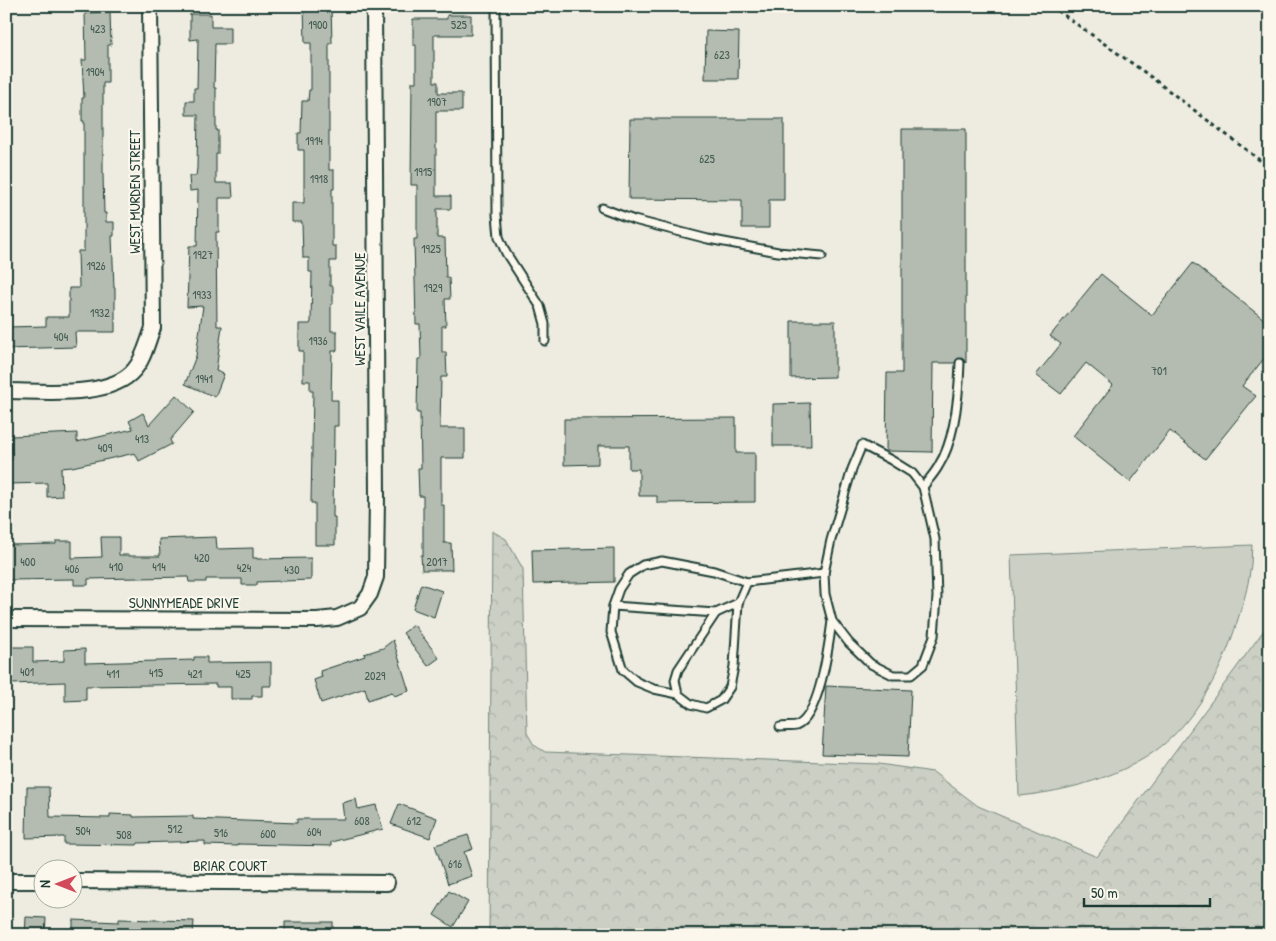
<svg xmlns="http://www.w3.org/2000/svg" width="1276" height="941" font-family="'Patrick Hand',sans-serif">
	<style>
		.forest { fill: url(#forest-crowns); stroke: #75867c }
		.pitch { fill: #cbcfc4; stroke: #75867c }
		.building { fill: #b4bbb0; stroke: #1f3d34 }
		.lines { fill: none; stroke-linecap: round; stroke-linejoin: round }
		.lane-casing { stroke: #1f3d34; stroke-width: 11 }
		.street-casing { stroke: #1f3d34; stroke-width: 18 }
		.path { stroke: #1f3d34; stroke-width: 3; stroke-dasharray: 4 4; stroke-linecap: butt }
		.lane { stroke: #fbf7ec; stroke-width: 7 }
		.street { stroke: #fbf7ec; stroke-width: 14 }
		.labels { text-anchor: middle; stroke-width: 4; stroke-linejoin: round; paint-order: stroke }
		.number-label { font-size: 12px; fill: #445c53 }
		.street-label { font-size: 15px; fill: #1f3d34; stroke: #fbf7ec }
	</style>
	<defs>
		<pattern id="forest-crowns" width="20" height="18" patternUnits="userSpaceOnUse" patternTransform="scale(1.25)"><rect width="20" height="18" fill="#cbcfc4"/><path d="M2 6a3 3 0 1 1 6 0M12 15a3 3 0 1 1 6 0" fill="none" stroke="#aeb3a9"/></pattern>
	</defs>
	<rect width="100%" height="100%" fill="#eeece1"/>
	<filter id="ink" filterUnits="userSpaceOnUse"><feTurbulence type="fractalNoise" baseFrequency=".02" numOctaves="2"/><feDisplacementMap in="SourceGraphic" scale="10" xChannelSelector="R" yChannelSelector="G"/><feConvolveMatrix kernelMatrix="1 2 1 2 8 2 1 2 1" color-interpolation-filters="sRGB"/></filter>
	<g filter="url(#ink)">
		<polygon class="forest" points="492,531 506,539 523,569 527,733 534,745 545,752 879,764 933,772 978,806 1097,857 1270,622 1270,935 489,935"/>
		<path class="pitch" d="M1252,545C1251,554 1252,563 1250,571C1248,587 1243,604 1238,619C1221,675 1190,735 1136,763C1100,782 1059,792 1019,796L1011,555Z"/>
		<g class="building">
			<polygon points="331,6 332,43 329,43 329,170 334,170 334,189 332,189 332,246 336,246 336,261 330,261 330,286 333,286 333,304 331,304 331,331 337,331 337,351 332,351 331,400 338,400 338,426 334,426 333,517 335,517 335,545 315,545 315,503 311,503 313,391 310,391 310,381 303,381 303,351 299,351 299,324 310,324 311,322 312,272 309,272 309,258 303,258 302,222 292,222 292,203 304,203 304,150 298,150 298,133 301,133 302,101 308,101 309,90 311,90 311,43 305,43 304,7"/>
			<polygon points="110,12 111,45 108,45 108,83 103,83 103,174 104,213 106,213 106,222 114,222 114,236 112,236 114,288 115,288 115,332 75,332 76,347 6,349 6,327 46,326 46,317 69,317 69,288 79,288 78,251 84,251 84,121 82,121 82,98 84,98 82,60 86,60 85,13"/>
			<polygon points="190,14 211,14 211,27 230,27 230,44 215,44 214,88 216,88 216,130 218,130 218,154 216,154 216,183 232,183 233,198 219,198 219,232 216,232 217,326 222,326 216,371 224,374 215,397 185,384 196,356 203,306 187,307 189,246 197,246 198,190 190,191 189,176 196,176 197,168 198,115 186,115 186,101 194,101 194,88 197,88 198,39 190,40"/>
			<polygon points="447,15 471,15 471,35 434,35 434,82 438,82 438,93 462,93 462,111 436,111 436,196 451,196 451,209 437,209 437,238 445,238 446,278 449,278 450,299 445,299 446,326 442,326 442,352 446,352 447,377 441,377 440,428 465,428 465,458 441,458 441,505 444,505 444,543 451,543 452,570 422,570 421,555 423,555 423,496 419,496 418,468 421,468 420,413 417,413 418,359 421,359 420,324 416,324 414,239 417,239 417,185 411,185 412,82 416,82 416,45 413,45 413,19 447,19"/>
			<polygon points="706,31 739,32 738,79 705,79"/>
			<polygon points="630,119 784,119 784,200 769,200 769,228 742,228 742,200 629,199"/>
			<polygon points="902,129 966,129 966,363 960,358 955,363 933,363 932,452 886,451 887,373 902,373"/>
			<polygon points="1193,263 1270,324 1270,351 1242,386 1256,396 1205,459 1170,431 1130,482 1073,436 1113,385 1086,363 1061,394 1036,375 1061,344 1050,336 1101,274 1152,315"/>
			<polygon points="791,321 835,321 835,377 791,378"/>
			<polygon points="176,395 194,412 170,440 172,444 139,461 135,453 72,467 61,468 62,496 47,497 47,483 9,484 8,460 12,460 11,436 77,433 77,442 133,429 129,421 143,413 149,425"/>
			<polygon points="810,403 811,446 773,446 773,404"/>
			<polygon points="736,418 736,453 755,453 755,502 657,503 657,496 639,496 639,469 629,469 629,446 598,446 598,464 564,465 564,419"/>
			<polygon points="101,537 119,537 119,555 129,555 129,556 160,556 159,539 216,537 217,549 253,548 253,558 257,558 257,559 311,558 311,580 257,582 257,585 242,585 242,579 206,579 206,582 189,582 188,577 88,579 88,585 74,585 74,579 9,580 7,545 56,544 56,541 72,541 72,558 102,557"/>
			<polygon points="614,548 614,582 533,584 532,550"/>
			<polygon points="421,584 442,591 434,617 413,609"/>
			<polygon points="414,625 439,658 428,666 403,633"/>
			<polygon points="393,640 409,691 394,696 392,692 368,700 365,688 321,703 314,680 322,677 320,671 365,656 364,654 383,648"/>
			<polygon points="11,647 33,647 33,662 64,661 64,650 85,649 85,663 194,660 194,657 207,657 207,663 271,662 271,686 262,686 262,696 252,696 252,699 231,699 231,687 216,687 216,684 86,686 86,700 65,701 65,682 12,684"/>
			<polygon points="826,686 911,690 908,757 822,754"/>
			<polygon points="27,787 49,787 50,817 110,818 110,814 133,815 133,817 193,816 193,819 297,823 297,819 344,819 342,803 356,799 358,809 376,805 383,829 331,842 331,846 238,844 238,846 205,845 205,841 138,843 137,845 64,844 64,837 26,838"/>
			<polygon points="399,804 437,818 430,838 391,824"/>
			<polygon points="468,835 473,849 464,852 472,876 448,884 435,845"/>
			<polygon points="449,891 468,902 453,927 434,915"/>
			<polygon points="26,917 46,918 45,935 25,935"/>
			<polygon points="119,919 194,921 193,935 73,935 73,920 119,922"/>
			<rect x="285" y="922" width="48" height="13"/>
		</g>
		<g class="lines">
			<g class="lane-casing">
				<g id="lane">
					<polyline points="496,6 497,215 499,237 506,253 540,306 545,324 545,341"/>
					<polyline points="602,208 634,220 708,239 778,252 822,256"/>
					<polygon points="862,445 891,460 912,473 923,487 935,539 937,597 934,636 923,665 911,675 893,675 871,664 849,643 832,621 825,594 824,573 831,540 852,469"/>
					<path d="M923,487C928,480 935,473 939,465C955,440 959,392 960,363"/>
					<polyline points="747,582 738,603 734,666 730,687 721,700 706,708 691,704 678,694 654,689 637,682 623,670 611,632 613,606 619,589 629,574 643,565 662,561 714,571 747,582 824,573"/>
					<polyline points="613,606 716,613"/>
					<polyline points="678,694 675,680 678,670 716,613 738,603"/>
					<path d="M780,727C784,726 792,727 796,726C820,717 829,644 832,621"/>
				</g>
			</g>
			<g class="street-casing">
				<g id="street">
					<path d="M6,391C41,391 110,399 134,370C144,359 147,343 153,328L150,6"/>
					<polyline points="6,619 317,620 337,618 360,608 370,594 376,577 377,496 374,6"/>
					<polyline points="6,881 42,881"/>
					<polyline points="72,881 387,883"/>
				</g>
			</g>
			<polyline class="path" points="1051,6 1147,74 1270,168"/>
			<use href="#lane" class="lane"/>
			<use href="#street" class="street"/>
		</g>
	</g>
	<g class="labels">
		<g class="number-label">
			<text x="318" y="29">1900</text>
			<text x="459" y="29">525</text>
			<text x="98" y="33">423</text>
			<text x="722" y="59">623</text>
			<text x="95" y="76">1904</text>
			<text x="437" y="106">1907</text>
			<text x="314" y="145">1914</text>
			<text x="707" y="163">625</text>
			<text x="423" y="176">1915</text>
			<text x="319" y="183">1918</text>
			<text x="431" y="253">1925</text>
			<text x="203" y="259">1927</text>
			<text x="96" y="270">1926</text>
			<text x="433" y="292">1929</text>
			<text x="202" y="299">1933</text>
			<text x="100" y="317">1932</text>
			<text x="61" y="341">404</text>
			<text x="318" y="345">1936</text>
			<text x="1159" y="375">701</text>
			<text x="204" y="383">1941</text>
			<text x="142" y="443">413</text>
			<text x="105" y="452">409</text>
			<text x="202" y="562">420</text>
			<text x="28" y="566">400</text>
			<text x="437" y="566">2017</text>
			<text x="116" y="571">410</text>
			<text x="159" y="571">414</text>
			<text x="244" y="572">424</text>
			<text x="72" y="573">406</text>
			<text x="292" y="574">430</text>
			<text x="27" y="676">401</text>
			<text x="156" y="677">415</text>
			<text x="113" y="678">411</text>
			<text x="195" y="678">421</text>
			<text x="243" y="678">425</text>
			<text x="375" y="680">2029</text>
			<text x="362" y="825">608</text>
			<text x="414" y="825">612</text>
			<text x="175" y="833">512</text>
			<text x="83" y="835">504</text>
			<text x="314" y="836">604</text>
			<text x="221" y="837">516</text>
			<text x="268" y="838">600</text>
			<text x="124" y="839">508</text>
			<text x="455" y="868">616</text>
		</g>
		<g class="street-label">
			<text transform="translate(135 192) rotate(-90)" y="5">WEST MURDEN STREET</text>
			<text transform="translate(360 309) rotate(-90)" y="5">WEST VAILE AVENUE</text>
			<text x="184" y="608">SUNNYMEADE DRIVE</text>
			<text x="230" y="871">BRIAR COURT</text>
		</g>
	</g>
	<rect width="1276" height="941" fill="none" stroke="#fbf7ec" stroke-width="25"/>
	<rect x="12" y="12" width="1251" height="916" fill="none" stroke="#1f3d34" stroke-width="2" filter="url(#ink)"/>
	<g transform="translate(58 884) rotate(270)"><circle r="24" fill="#fbf7ec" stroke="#a3ada2"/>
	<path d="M0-4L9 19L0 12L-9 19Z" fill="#d1495b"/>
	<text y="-8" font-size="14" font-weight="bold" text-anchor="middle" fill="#1f3d34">N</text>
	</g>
	<path d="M1084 898v8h126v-8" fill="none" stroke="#1f3d34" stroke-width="2.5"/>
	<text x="1091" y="898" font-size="15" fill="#1f3d34" stroke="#fbf7ec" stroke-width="4" paint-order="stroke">50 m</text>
</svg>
